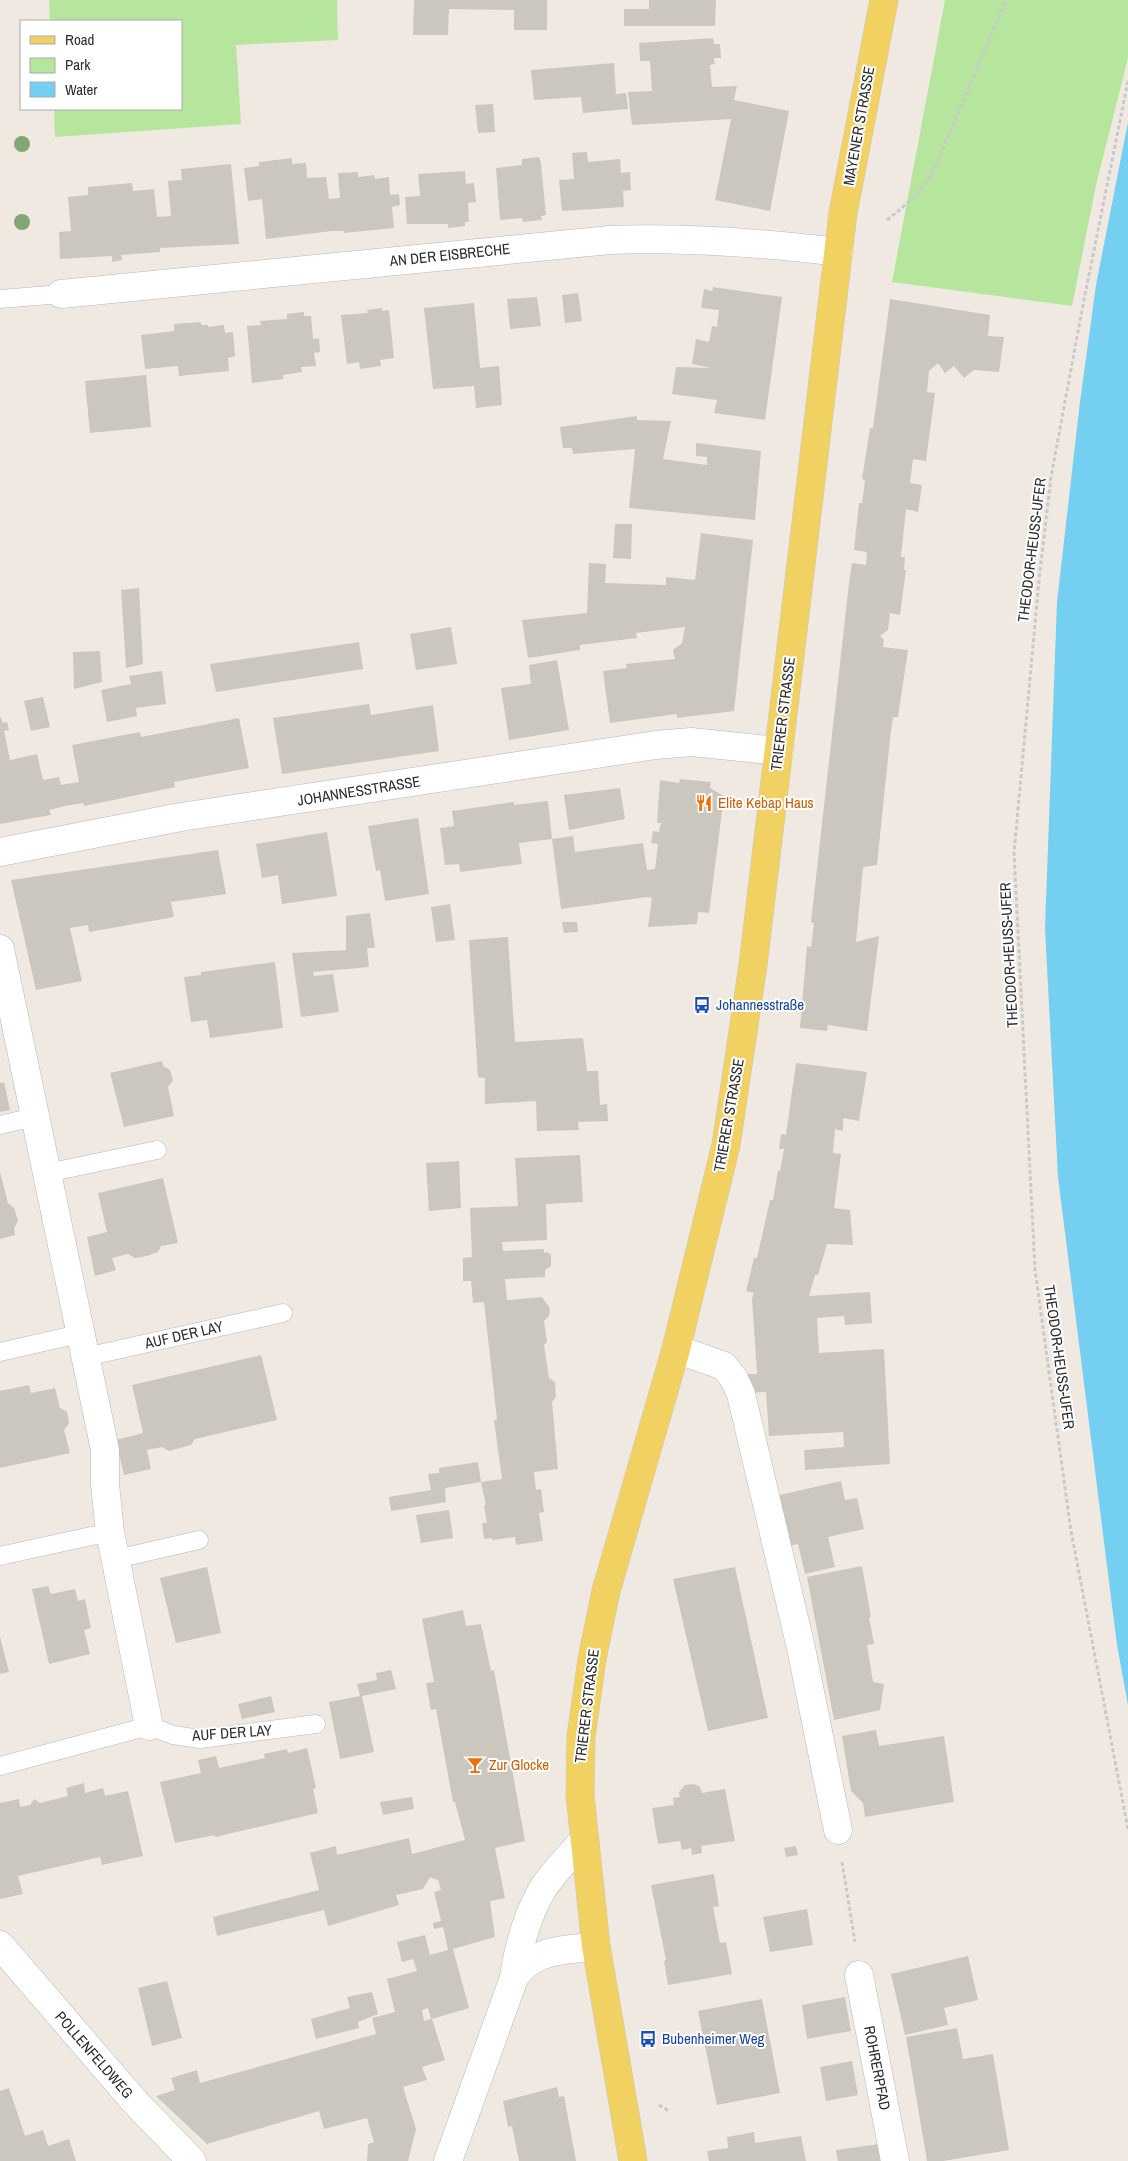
<svg xmlns="http://www.w3.org/2000/svg" width="1128" height="2161" font-family="'Archivo Narrow',sans-serif">
	<style>
		.green { fill: #b6e59e }
		.water { fill: #75cff0 }
		.building { fill: #cbc7bf; fill-rule: evenodd }
		.lines { fill: none; stroke-linecap: round; stroke-linejoin: round }
		.service-casing { stroke: #b4b7c1; stroke-width: 19 }
		.minor-casing { stroke: #b4b7c1; stroke-width: 29 }
		.tertiary-casing { stroke: #b4b7c1; stroke-width: 29 }
		.primary-casing { stroke: #c9c9c9; stroke-width: 29 }
		.path { stroke: #c9c9c9; stroke-width: 3; stroke-dasharray: 4 2.5; stroke-linecap: butt }
		.service { stroke: #fff; stroke-width: 18 }
		.minor { stroke: #fff; stroke-width: 28 }
		.tertiary { stroke: #fff; stroke-width: 28 }
		.primary { stroke: #f2d163; stroke-width: 28 }
		.tree { fill: #84a574 }
		.labels { text-anchor: middle; stroke-width: 4; stroke-linejoin: round; paint-order: stroke }
		.street-label { font-size: 15px; fill: #2e2e2e; stroke: #fff }
		.food-label { font-size: 15px; fill: #c56008; stroke: #fff; text-anchor: start }
		.transit-label { font-size: 15px; fill: #164399; stroke: #fff; text-anchor: start }
	</style>
	<rect width="100%" height="100%" fill="#efe9e1"/>
	<g class="green">
		<polygon points="49,0 337,0 338,40 236,45 241,124 55,137 54,109 181,109 181,21 50,21"/>
		<polygon points="945,0 1128,0 1128,58 1096,185 1072,306 892,282"/>
	</g>
	<polygon class="water" points="1128,122 1128,1705 1117,1645 1058,1177 1045,928 1057,602 1080,402 1096,285"/>
	<g class="building">
		<polygon points="414,0 547,0 547,30 514,30 514,10 449,9 448,35 413,35"/>
		<polygon points="649,0 716,0 715,26 624,26 624,9 649,9"/>
		<polygon points="713,38 714,44 720,44 721,58 714,58 715,64 710,65 712,87 737,86 734,100 789,111 770,211 715,200 731,119 632,125 628,92 652,91 650,61 640,61 639,43"/>
		<polygon points="614,63 616,94 626,93 628,109 583,113 581,97 534,100 531,70"/>
		<polygon points="493,104 495,132 478,133 475,105"/>
		<polygon points="587,152 588,162 620,159 621,173 630,172 631,190 623,191 624,207 562,211 559,180 574,179 572,153"/>
		<polygon points="539,157 541,164 546,215 541,216 542,220 523,222 522,218 500,220 496,168 522,165 522,159"/>
		<polygon points="292,158 292,164 306,163 307,178 326,177 329,199 340,198 338,173 358,172 358,177 374,175 375,179 389,177 390,195 399,194 400,205 392,207 394,228 344,233 344,231 332,231 266,239 262,199 248,201 244,168 259,166 259,162"/>
		<polygon points="231,164 239,244 160,248 160,252 121,255 122,260 112,262 112,256 60,259 59,232 71,231 68,197 88,195 88,187 132,183 133,191 154,189 157,217 171,216 168,181 182,180 181,169"/>
		<polygon points="465,171 466,184 474,183 476,202 468,203 469,222 465,222 465,226 448,228 448,224 407,224 405,197 420,196 418,174"/>
		<polygon points="713,287 782,297 765,420 714,413 717,400 672,394 676,367 711,368 692,364 696,339 709,342 712,326 717,327 719,310 701,308 704,289 712,291"/>
		<polygon points="578,293 582,321 565,323 562,295"/>
		<polygon points="537,297 541,326 510,329 507,299"/>
		<polygon points="890,299 990,315 988,336 1004,337 999,372 974,370 964,378 954,366 945,373 938,363 929,371 927,392 935,393 926,461 913,459 910,483 922,485 918,512 906,509 901,557 905,557 904,570 906,570 900,615 890,613 888,630 880,636 884,640 883,647 908,650 898,717 893,717 890,739 877,865 863,867 856,942 879,936 867,1031 828,1025 827,1031 800,1028 807,946 811,947 814,923 811,922 849,583 852,563 866,565 867,552 854,550 859,503 862,503 864,489 865,480 862,479 870,428 873,428"/>
		<polygon points="474,303 480,368 499,366 502,405 476,408 474,386 433,389 424,308"/>
		<polygon points="382,308 382,311 389,310 394,358 380,360 381,366 360,369 359,362 347,364 341,315 368,313 367,310"/>
		<polygon points="304,312 304,316 311,316 313,339 319,338 320,352 314,353 316,366 301,367 302,372 283,375 283,379 252,383 247,326 261,325 260,321 287,319 287,314"/>
		<polygon points="201,322 201,325 208,325 208,327 224,325 225,333 233,332 235,356 228,358 229,371 179,376 178,366 145,369 141,335 174,331 174,324"/>
		<polygon points="146,375 151,427 90,433 85,381"/>
		<polygon points="637,416 637,420 671,421 663,459 707,465 707,457 696,456 696,443 761,451 755,520 629,508 635,449 573,454 572,448 563,448 560,427"/>
		<polygon points="615,524 632,524 631,559 613,558"/>
		<polygon points="701,533 753,540 734,711 677,718 677,714 610,723 603,671 627,668 626,664 675,659 673,650 682,643 685,627 636,633 637,638 580,645 580,650 528,658 522,620 587,613 589,563 606,564 605,583 666,585 666,577 695,580"/>
		<polygon points="139,588 143,664 126,668 121,590"/>
		<polygon points="451,627 457,664 416,670 410,634"/>
		<polygon points="359,642 363,669 216,692 210,664"/>
		<polygon points="100,651 102,682 74,689 73,652"/>
		<polygon points="557,660 569,730 509,740 501,688 531,684 529,665"/>
		<polygon points="162,671 166,704 136,708 137,716 107,722 101,690 131,684 129,676"/>
		<polygon points="43,697 50,727 31,731 24,701"/>
		<polygon points="369,704 371,715 433,705 439,751 282,774 273,718"/>
		<polygon points="0,716 3,723 7,722 9,730 4,731 10,760 37,754 43,780 59,777 61,785 79,782 72,745 140,732 141,737 239,718 249,768 174,782 175,787 152,792 84,806 83,803 65,806 49,810 51,815 0,824"/>
		<polygon points="680,779 711,782 710,788 724,796 709,913 698,912 697,924 648,927 652,898 647,897 561,909 552,839 573,836 575,852 643,843 647,870 655,869 658,844 651,843 653,831 659,832 661,823 657,823 660,780 679,783"/>
		<polygon points="620,788 625,819 569,830 564,795"/>
		<polygon points="548,801 552,839 519,843 522,864 460,872 459,864 445,865 440,828 454,826 452,811 514,802 514,805"/>
		<polygon points="418,818 429,894 385,901 380,870 376,871 368,826"/>
		<polygon points="327,832 337,896 282,904 278,875 262,878 256,844"/>
		<polygon points="218,850 226,894 171,902 174,917 89,932 88,925 70,928 82,981 36,990 11,880"/>
		<polygon points="450,904 455,940 436,942 431,907"/>
		<polygon points="370,913 375,948 367,948 369,967 313,972 314,976 333,974 339,1012 301,1017 292,953 346,950 346,916"/>
		<polygon points="562,922 577,922 578,932 564,933"/>
		<polygon points="508,937 515,1042 583,1038 587,1071 598,1071 600,1105 607,1104 608,1121 578,1122 579,1130 537,1131 536,1101 485,1104 485,1078 478,1077 469,940"/>
		<polygon points="275,962 283,1028 210,1038 207,1020 191,1022 184,977 201,975 201,972"/>
		<polygon points="162,1061 163,1066 170,1070 173,1080 168,1087 174,1116 124,1127 110,1073"/>
		<polygon points="796,1063 867,1072 859,1121 843,1118 843,1131 835,1129 833,1153 841,1154 834,1208 850,1210 853,1245 827,1244 818,1275 815,1275 809,1296 870,1292 872,1323 845,1325 844,1316 817,1318 819,1353 884,1349 890,1464 805,1470 804,1450 844,1447 843,1432 769,1436 766,1392 749,1393 747,1374 757,1374 752,1299 754,1293 746,1291 754,1258 757,1258 770,1200 773,1200 778,1171 780,1171 784,1149 779,1149 781,1134 786,1135"/>
		<polygon points="4,1082 10,1110 0,1112 0,1083"/>
		<polygon points="580,1155 583,1202 546,1204 547,1240 502,1242 503,1251 544,1249 544,1253 547,1252 551,1255 551,1266 545,1270 545,1277 505,1279 507,1300 542,1297 550,1308 549,1316 544,1321 547,1342 544,1345 549,1378 555,1382 556,1397 552,1402 558,1469 534,1472 536,1490 541,1489 544,1512 539,1513 543,1541 516,1545 515,1537 492,1540 492,1538 484,1539 482,1523 487,1523 484,1505 486,1505 481,1482 502,1479 494,1420 497,1420 484,1302 473,1303 471,1281 463,1281 463,1258 472,1257 470,1208 518,1206 515,1158"/>
		<polygon points="459,1161 461,1208 429,1211 426,1163"/>
		<polygon points="0,1172 8,1203 14,1208 18,1221 14,1228 15,1235 0,1239"/>
		<polygon points="163,1178 178,1243 161,1246 158,1252 147,1256 135,1258 128,1254 112,1258 116,1270 95,1276 87,1237 107,1232 98,1193"/>
		<polygon points="261,1355 277,1420 195,1439 191,1445 169,1451 162,1447 147,1450 151,1469 124,1475 116,1440 143,1433 132,1385"/>
		<polygon points="29,1385 31,1393 55,1388 60,1408 67,1412 69,1423 64,1430 70,1453 0,1468 0,1391"/>
		<polygon points="478,1462 481,1482 445,1488 446,1502 391,1511 389,1497 431,1490 428,1474 439,1473 439,1468"/>
		<polygon points="841,1481 845,1500 857,1498 864,1529 828,1537 835,1567 805,1574 798,1544 783,1547 771,1497"/>
		<polygon points="449,1510 453,1538 421,1543 416,1515"/>
		<polygon points="862,1566 871,1617 869,1617 874,1644 867,1645 873,1682 884,1684 880,1710 834,1720 807,1577"/>
		<polygon points="207,1567 221,1633 176,1643 160,1578"/>
		<polygon points="735,1567 768,1718 708,1731 673,1579"/>
		<polygon points="48,1586 51,1594 75,1589 78,1601 85,1599 91,1628 84,1630 90,1654 49,1664 32,1589"/>
		<path d="M463,1610L466,1626L481,1624L491,1671L494,1670L525,1841L495,1848L505,1898L490,1901L495,1937L453,1949L469,2008L432,2019L445,2060L422,2067L427,2080L403,2087L416,2129L408,2161H367L368,2144L374,2142L367,2118L324,2129L319,2111L207,2144L156,2096L175,2090L171,2078L197,2070L200,2083L376,2034L372,2018L395,2012L387,1979L417,1971L413,1959L402,1962L397,1942L425,1935L430,1955L448,1950L443,1927L434,1929L433,1923L441,1921L434,1892L441,1890L438,1880L430,1877L423,1889L396,1895L399,1905L328,1926L324,1910L217,1936L213,1917L319,1890L310,1853L336,1846L337,1855L409,1838L412,1854L465,1840L455,1802H453L436,1709L431,1710L426,1683L434,1682L422,1619ZM428,2008L431,2019L424,2021L422,2010Z"/>
		<polygon points="0,1637 9,1672 0,1674"/>
		<polygon points="391,1670 396,1689 362,1696 374,1752 340,1759 329,1702 360,1696 357,1684 377,1680 376,1673"/>
		<polygon points="271,1696 275,1712 242,1719 238,1704"/>
		<polygon points="876,1730 879,1746 944,1736 954,1802 865,1817 863,1803 851,1791 842,1736"/>
		<polygon points="307,1748 316,1788 313,1789 318,1813 215,1837 215,1835 175,1843 160,1782 201,1773 198,1760 216,1756 219,1768 265,1758 264,1754 287,1749 288,1753"/>
		<polygon points="84,1783 85,1793 103,1788 105,1796 128,1791 143,1856 102,1865 100,1857 18,1876 23,1894 0,1899 0,1803 19,1799 20,1807 30,1805 34,1799 40,1803 68,1796 66,1788"/>
		<polygon points="694,1784 700,1787 702,1793 725,1789 735,1841 701,1846 702,1853 692,1855 691,1848 682,1850 680,1841 658,1844 652,1808 674,1805 673,1798 680,1797 679,1792 685,1785"/>
		<polygon points="412,1797 414,1809 383,1815 380,1802"/>
		<polygon points="796,1846 798,1855 786,1857 784,1848"/>
		<polygon points="714,1874 719,1906 713,1907 720,1943 726,1942 732,1974 668,1985 664,1961 666,1960 651,1885"/>
		<polygon points="807,1909 813,1945 770,1952 763,1917"/>
		<polygon points="968,1956 978,2000 944,2008 948,2025 905,2035 891,1974"/>
		<polygon points="167,1981 182,2038 152,2046 138,1988"/>
		<polygon points="372,1992 378,2014 358,2022 359,2028 316,2039 311,2019 350,2008 347,1997"/>
		<polygon points="845,1997 851,2031 807,2039 802,2005"/>
		<polygon points="762,1999 780,2093 717,2105 698,2011"/>
		<polygon points="957,2028 963,2059 993,2054 1009,2150 943,2161 927,2161 906,2037"/>
		<polygon points="852,2061 858,2095 826,2101 820,2067"/>
		<polygon points="557,2087 559,2097 564,2096 576,2161 519,2161 512,2126 508,2127 503,2101"/>
		<polygon points="9,2088 25,2136 43,2130 48,2146 69,2139 76,2161 0,2161 0,2091"/>
		<polygon points="754,2132 755,2143 801,2136 806,2161 709,2161 707,2151 728,2148 727,2137"/>
		<polygon points="880,2144 882,2161 838,2161 836,2150"/>
	</g>
	<g class="lines">
		<g class="service-casing">
			<g id="service">
				<polyline points="0,299 61,294"/>
				<polyline points="0,1125 34,1117"/>
				<polyline points="47,1173 157,1150"/>
				<polyline points="0,1352 79,1334"/>
				<polyline points="85,1357 283,1313"/>
				<polyline points="0,1556 110,1532"/>
				<polyline points="116,1559 199,1540"/>
				<polyline points="0,1766 149,1726 173,1735 200,1739 316,1724"/>
			</g>
		</g>
		<g class="minor-casing">
			<g id="minor">
				<path d="M61,294L610,240C688,237 763,243 839,252"/>
				<polyline points="0,852 181,817 656,745 691,742 779,751"/>
				<polyline points="0,949 105,1450 105,1484 110,1532 149,1726"/>
				<polyline points="676,1349 724,1366 734,1379 741,1394 801,1648 838,1830"/>
				<polyline points="0,1945 135,2102 192,2161"/>
				<polyline points="859,1975 895,2161"/>
			</g>
		</g>
		<g class="tertiary-casing">
			<g id="tertiary">
				<path d="M514,1978C533,1948 564,1951 596,1946"/>
				<path d="M448,2161L514,1978C518,1949 527,1916 542,1890C553,1872 570,1856 584,1840"/>
			</g>
		</g>
		<g class="primary-casing">
			<polyline id="primary" points="633,2161 596,1946 580,1795 581,1737 592,1659 606,1591 676,1349 726,1145 753,965 843,213 884,0"/>
		</g>
		<g class="path">
			<polyline points="1128,81 1082,310 1051,477 1039,580 1014,853 1035,1270 1071,1531 1128,1829"/>
			<path d="M887,220C906,205 922,191 934,170L1006,0"/>
			<polyline points="842,1862 855,1942"/>
			<polyline points="648,2039 656,2028"/>
			<polyline points="659,2105 669,2111"/>
		</g>
		<use href="#service" class="service"/>
		<use href="#minor" class="minor"/>
		<use href="#tertiary" class="tertiary"/>
		<use href="#primary" class="primary"/>
	</g>
	<g class="tree">
		<circle cx="22" cy="144" r="8"/>
		<circle cx="22" cy="222" r="8"/>
	</g>
	<defs>
		<g id="restaurant-bare" transform="scale(1.35)"><path d="M-5-6h1v4h1v-4h1v4h1v-4h1v5L-1.5 .5V6h-2V.5L-5-1ZM5-6V6H3V1.5H1.5Q1.5-4 5-6Z" fill="#e8710a" stroke="#fff" stroke-width="2.5" paint-order="stroke"/></g>
		<g id="bus-bare" transform="scale(1.35)"><path d="M-5-6H5V4H4V6H2V4H-2V6H-4V4H-5ZM-3.5-4V0h7V-4ZM-3.5 1.2v1.5H-2V1.2ZM2 1.2v1.5H3.5V1.2Z" fill="#1a4fb4" stroke="#fff" stroke-width="2.5" paint-order="stroke"/></g>
		<g id="bar-bare" transform="scale(1.35)"><path d="M-6-5H6L.8 .8V4.5H3.5V6h-7V4.5H-.8V.8Z" fill="#e8710a" stroke="#fff" stroke-width="2.5" paint-order="stroke"/></g>
	</defs>
	<g fill-rule="evenodd">
		<use href="#restaurant-bare" x="704" y="803"/>
		<use href="#bus-bare" x="702" y="1005"/>
		<use href="#bar-bare" x="475" y="1765"/>
		<use href="#bus-bare" x="648" y="2039"/>
	</g>
	<g class="labels">
		<g class="street-label">
			<text transform="translate(859 126) rotate(-80)" y="5">MAYENER STRASSE</text>
			<text transform="translate(450 255) rotate(-6)" y="5">AN DER EISBRECHE</text>
			<text transform="translate(1032 550) rotate(-83)" y="5">THEODOR-HEUSS-UFER</text>
			<text transform="translate(783 714) rotate(-83)" y="5">TRIERER STRASSE</text>
			<text transform="translate(359 791) rotate(-9)" y="5">JOHANNESSTRASSE</text>
			<text transform="translate(1009 955) rotate(-93)" y="5">THEODOR-HEUSS-UFER</text>
			<text transform="translate(729 1115) rotate(-80)" y="5">TRIERER STRASSE</text>
			<text transform="translate(184 1335) rotate(-13)" y="5">AUF DER LAY</text>
			<text transform="translate(1059 1357) rotate(82)" y="5">THEODOR-HEUSS-UFER</text>
			<text transform="translate(587 1706) rotate(-83)" y="5">TRIERER STRASSE</text>
			<text transform="translate(232 1733) rotate(-4)" y="5">AUF DER LAY</text>
			<text transform="translate(94 2055) rotate(49)" y="5">POLLENFELDWEG</text>
			<text transform="translate(877 2068) rotate(79)" y="5">ROHRERPFAD</text>
		</g>
		<g class="food-label">
			<text x="718" y="808">Elite Kebap Haus</text>
			<text x="489" y="1770">Zur Glocke</text>
		</g>
		<g class="transit-label">
			<text x="716" y="1010">Johannesstraße</text>
			<text x="662" y="2044">Bubenheimer Weg</text>
		</g>
	</g>
	<rect x="20" y="20" width="162" height="90" fill="#ffffff" stroke="#ababab"/>
	<rect x="30" y="36" width="25" height="8" fill="#f2d163" stroke="#ababab"/>
	<text x="65" y="45" font-size="15" fill="#2e2e2e">Road</text>
	<rect x="30" y="58" width="25" height="15" fill="#b6e59e" stroke="#ababab"/>
	<text x="65" y="70" font-size="15" fill="#2e2e2e">Park</text>
	<rect x="30" y="82" width="25" height="15" fill="#75cff0" stroke="#ababab"/>
	<text x="65" y="95" font-size="15" fill="#2e2e2e">Water</text>
</svg>
